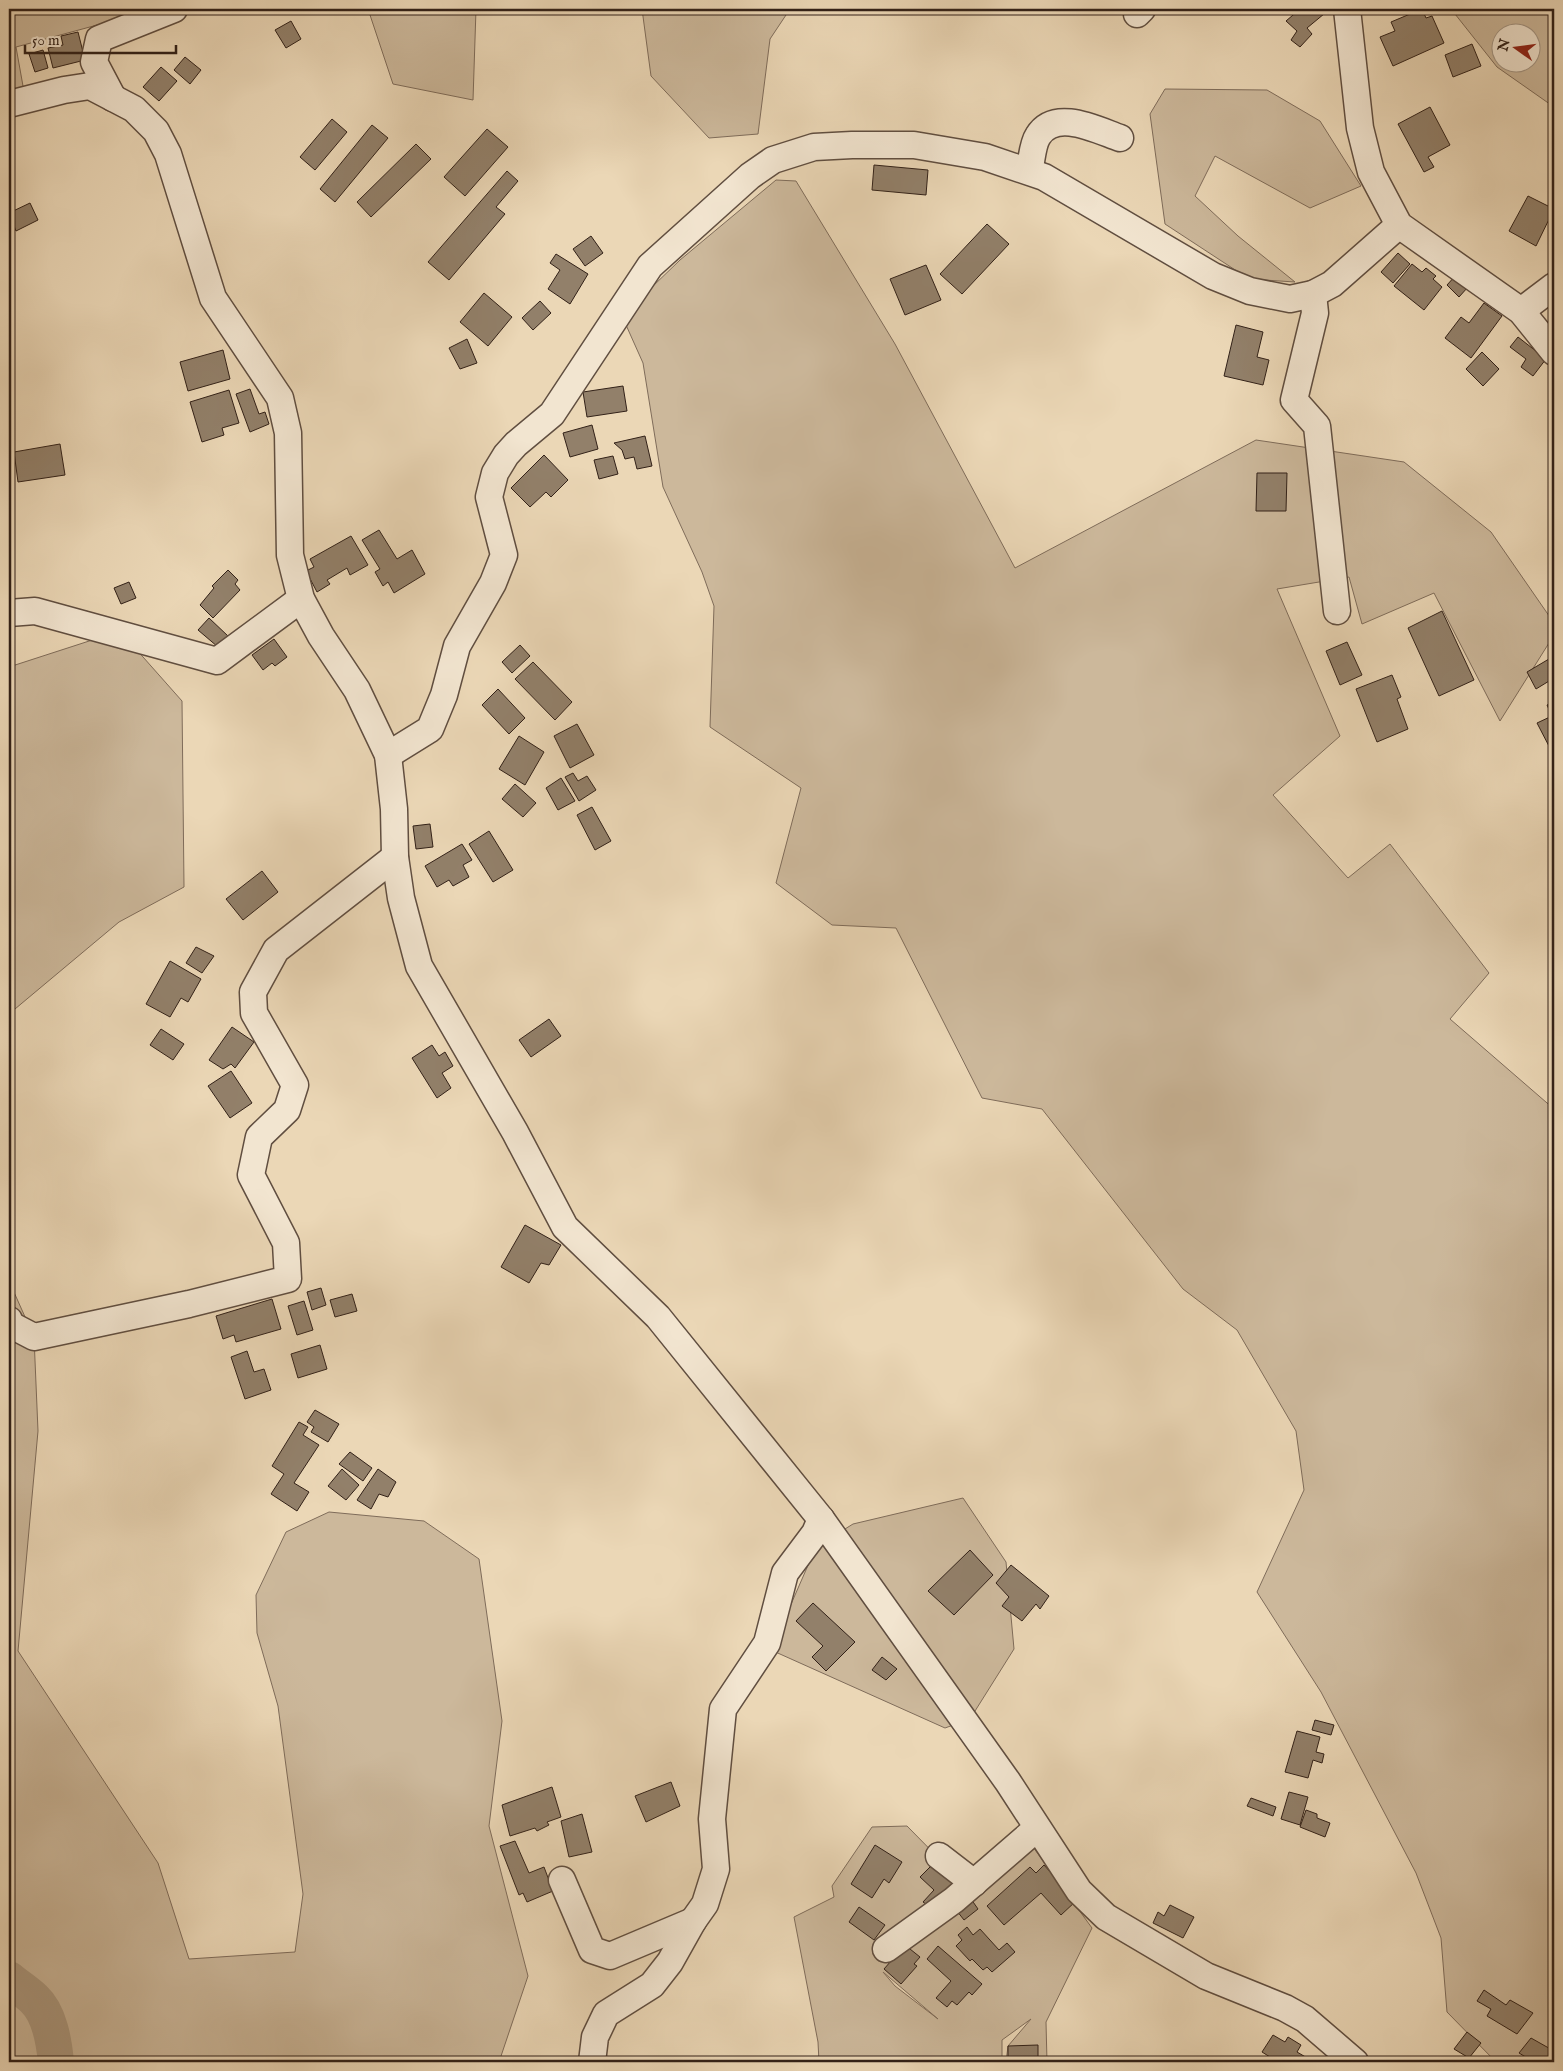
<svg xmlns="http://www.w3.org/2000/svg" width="1563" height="2071" font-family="'IM FELL English',serif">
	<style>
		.green { fill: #ccb89b; stroke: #7f6c5a; fill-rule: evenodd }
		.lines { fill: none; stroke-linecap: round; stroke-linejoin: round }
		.river { stroke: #ac9980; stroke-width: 36 }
		.building { fill: #92806a; stroke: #322118 }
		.minor-casing { stroke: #604e40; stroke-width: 29 }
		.minor { stroke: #f2e5d0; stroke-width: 26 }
	</style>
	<rect width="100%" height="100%" fill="#ebd7b6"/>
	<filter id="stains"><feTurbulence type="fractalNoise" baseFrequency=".004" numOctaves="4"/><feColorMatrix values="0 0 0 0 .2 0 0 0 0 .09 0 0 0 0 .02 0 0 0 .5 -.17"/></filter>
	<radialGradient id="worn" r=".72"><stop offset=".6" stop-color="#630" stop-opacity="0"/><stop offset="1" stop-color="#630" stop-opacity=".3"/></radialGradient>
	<g class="green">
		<polygon points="9,9 122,9 123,18 16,47 23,86 9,94"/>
		<polygon points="368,9 476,9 473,100 393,84"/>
		<polygon points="642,9 790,9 770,39 758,134 709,138 651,76"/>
		<path d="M1455,9H1554V107L1497,67L1455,14ZM1530,32V62H1500V32Z"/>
		<polygon points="1165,89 1267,90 1320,121 1361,186 1310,208 1215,156 1195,196 1238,236 1295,282 1249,279 1165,224 1150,114"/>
		<polygon points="776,180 796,181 895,344 1015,568 1256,440 1404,462 1491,532 1554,623 1554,635 1500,721 1434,593 1362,624 1349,577 1277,589 1340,736 1273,795 1348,878 1390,844 1489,973 1450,1019 1554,1109 1554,2062 1496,2062 1447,2012 1441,1938 1416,1873 1321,1692 1257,1592 1304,1490 1296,1431 1237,1330 1183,1289 1042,1109 982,1098 896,928 832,925 776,883 801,788 710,727 714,606 702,572 663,487 643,363 622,316 680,260"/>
		<polygon points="120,631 182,701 184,887 119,922 9,1014 9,667"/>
		<polygon points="9,1281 34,1337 38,1431 18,1651 158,1863 189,1959 295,1952 303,1894 278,1706 257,1633 256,1595 286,1532 329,1512 424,1521 479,1559 502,1721 489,1826 528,1976 499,2062 9,2062"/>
		<polygon points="963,1498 1006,1562 1014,1649 970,1719 945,1728 771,1650 816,1547 853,1524"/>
		<path d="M907,1826L968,1888L1033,1847L1092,1928L1046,2022L1047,2062H1006L1008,2046L1031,2019L1002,2040V2062H819L818,2042L794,1917L834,1897L832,1886L872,1827ZM883,1972L938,2019L895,1986Z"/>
	</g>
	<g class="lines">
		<path class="river" d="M9,1979C17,1986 27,1992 34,1999C50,2014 54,2042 56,2062"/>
	</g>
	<g class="building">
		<polygon points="1300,9 1330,9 1307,28 1312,34 1300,47 1291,40 1297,31 1286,21"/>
		<polygon points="1422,9 1426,18 1432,16 1444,43 1393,66 1380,37 1395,31 1391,22"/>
		<polygon points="291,21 301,39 286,48 275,30"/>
		<polygon points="78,32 85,60 53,68 48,48 63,45 61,36"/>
		<polygon points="1472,44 1481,66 1453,77 1445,55"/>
		<polygon points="43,50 48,68 35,72 29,54"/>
		<polygon points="185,57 201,70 190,84 174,70"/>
		<polygon points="161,67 177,81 159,101 143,87"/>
		<polygon points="1430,107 1450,145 1428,157 1434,167 1424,172 1398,124"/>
		<polygon points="332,119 347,132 315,170 300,157"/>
		<polygon points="372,125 388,138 335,202 320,189"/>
		<polygon points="487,129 508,147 465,196 444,177"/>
		<polygon points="416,144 431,159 371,217 357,202"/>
		<polygon points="874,165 928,170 926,195 872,190"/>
		<polygon points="507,171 518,181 496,207 505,214 449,280 428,262"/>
		<polygon points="1528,196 1554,209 1536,246 1509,231"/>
		<polygon points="30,203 38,220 16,231 9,213"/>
		<polygon points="987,224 1009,244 962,294 940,274"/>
		<polygon points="591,236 603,253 585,266 573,249"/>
		<polygon points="1398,253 1410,264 1393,283 1381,272"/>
		<polygon points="556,254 588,274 570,304 548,289 560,270 550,263"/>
		<polygon points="1412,264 1422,272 1426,268 1436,276 1433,279 1442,287 1424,310 1394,286"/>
		<polygon points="926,265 941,300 905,315 890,279"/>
		<polygon points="1456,275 1468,287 1459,297 1447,285"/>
		<polygon points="484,293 512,317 488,346 460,322"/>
		<polygon points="540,301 551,313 533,330 522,318"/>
		<polygon points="1484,303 1502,316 1471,358 1445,338 1461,317 1469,323"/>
		<polygon points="1236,325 1263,332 1257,357 1269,360 1263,385 1224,376"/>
		<polygon points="1518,337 1546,359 1533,376 1521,367 1526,359 1510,347"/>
		<polygon points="467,339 477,363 460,369 449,348"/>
		<polygon points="223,350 230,379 188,391 180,362"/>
		<polygon points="1482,352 1499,369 1483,386 1466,369"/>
		<polygon points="623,386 627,411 587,417 583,392"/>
		<polygon points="250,389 259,414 265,412 269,424 250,432 236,394"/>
		<polygon points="229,390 239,423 222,428 224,435 202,442 190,402"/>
		<polygon points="592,425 598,449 570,457 563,433"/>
		<polygon points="645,436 652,466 637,469 634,457 625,459 622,450 614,443"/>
		<polygon points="60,444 65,475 18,482 14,452"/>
		<polygon points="544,455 568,480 551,497 546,492 530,507 511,488"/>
		<polygon points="613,456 618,474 599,479 594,460"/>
		<polygon points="1257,473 1287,473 1286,511 1256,511"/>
		<polygon points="379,530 397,559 412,550 425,574 394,593 388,582 383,586 375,572 380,569 362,540"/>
		<polygon points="351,536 368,565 350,575 347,568 327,580 330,584 317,592 306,571 314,567 310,559"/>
		<polygon points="228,570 238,580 235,584 240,590 213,618 200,605 214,588 212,586"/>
		<polygon points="129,582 136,598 121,604 114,588"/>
		<polygon points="1442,611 1474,680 1439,696 1408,628"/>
		<polygon points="209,618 228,636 218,647 198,630"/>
		<polygon points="274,639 287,657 275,666 272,663 263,670 252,655"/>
		<polygon points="1347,642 1362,675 1340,685 1326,651"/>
		<polygon points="520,645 530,656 512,673 502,662"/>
		<polygon points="1554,656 1554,678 1536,689 1527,672"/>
		<polygon points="533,662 572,702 555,720 515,679"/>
		<polygon points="1392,675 1401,697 1397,699 1408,729 1377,742 1356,689"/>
		<polygon points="498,689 525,718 509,734 482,705"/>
		<polygon points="1554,702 1554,748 1551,750 1537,723 1552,716 1547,705"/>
		<polygon points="577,724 594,755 570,768 554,736"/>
		<polygon points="519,736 544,752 525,785 499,769"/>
		<polygon points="573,773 578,781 587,776 596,790 579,801 565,777"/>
		<polygon points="561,778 575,801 558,810 546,788"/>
		<polygon points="515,784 536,803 523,817 502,799"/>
		<polygon points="592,807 611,841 595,850 577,815"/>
		<polygon points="430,824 433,847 416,849 413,826"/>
		<polygon points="489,831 513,870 493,882 469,844"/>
		<polygon points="462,844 472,860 463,865 469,877 453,886 449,880 437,887 425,866"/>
		<polygon points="262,871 278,892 243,920 226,899"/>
		<polygon points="196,947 214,956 202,973 186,963"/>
		<polygon points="170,961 201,979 188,1002 181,998 170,1017 146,1004"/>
		<polygon points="549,1019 561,1036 531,1057 519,1040"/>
		<polygon points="232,1027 254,1042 235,1068 231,1064 223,1069 209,1060"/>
		<polygon points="161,1029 184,1044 173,1060 150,1045"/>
		<polygon points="432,1045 439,1056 445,1052 453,1066 442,1073 451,1088 437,1098 412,1058"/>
		<polygon points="231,1071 252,1103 230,1118 208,1086"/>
		<polygon points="525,1225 561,1245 549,1265 541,1263 529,1283 501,1267"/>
		<polygon points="321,1288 326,1305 312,1310 307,1292"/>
		<polygon points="352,1294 357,1311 335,1317 330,1300"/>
		<polygon points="272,1299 281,1329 236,1342 234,1335 223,1339 216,1316"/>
		<polygon points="304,1301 313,1330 297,1335 288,1306"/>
		<polygon points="320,1345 327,1369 298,1378 291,1354"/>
		<polygon points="247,1351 254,1372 264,1369 271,1390 245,1399 231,1357"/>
		<polygon points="315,1410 339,1424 328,1442 311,1432 314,1427 307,1422"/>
		<polygon points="299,1422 308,1427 303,1435 319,1445 294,1483 309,1492 297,1511 271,1494 284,1474 272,1466"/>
		<polygon points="350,1452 372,1468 363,1481 339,1464"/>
		<polygon points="342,1469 359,1485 346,1500 328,1486"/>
		<polygon points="378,1469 396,1482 388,1497 379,1494 371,1509 357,1500"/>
		<polygon points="970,1550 993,1575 954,1615 928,1591"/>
		<polygon points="1011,1565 1049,1596 1040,1609 1036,1604 1022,1621 1002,1606 1009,1597 996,1583"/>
		<polygon points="813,1603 855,1642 826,1671 812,1657 823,1646 796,1621"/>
		<polygon points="882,1657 897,1669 886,1680 872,1670"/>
		<polygon points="1315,1720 1334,1725 1331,1735 1312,1730"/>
		<polygon points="1297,1731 1320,1737 1316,1752 1324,1754 1322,1763 1313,1760 1308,1778 1285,1772"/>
		<polygon points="671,1782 680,1806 646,1822 635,1796"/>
		<polygon points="552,1787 561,1817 547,1822 549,1825 537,1831 535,1828 510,1836 502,1805"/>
		<polygon points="1289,1792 1308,1797 1300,1825 1281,1819"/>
		<polygon points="1251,1798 1276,1807 1273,1816 1247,1806"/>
		<polygon points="1306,1810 1317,1814 1317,1818 1330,1823 1325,1837 1300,1827"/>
		<polygon points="582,1814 592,1852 569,1857 561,1821"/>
		<polygon points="515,1841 529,1873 544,1867 553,1891 527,1902 523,1893 519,1895 500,1846"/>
		<polygon points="875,1845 902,1862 889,1883 884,1879 872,1898 851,1884"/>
		<polygon points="935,1862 955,1880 930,1907 923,1902 934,1890 920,1877"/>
		<polygon points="1044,1865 1076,1901 1061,1915 1041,1893 1004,1925 987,1906 1030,1867 1036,1873"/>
		<polygon points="971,1899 978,1909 964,1920 957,1911"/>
		<polygon points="1170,1905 1194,1917 1183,1938 1153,1923 1158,1912 1164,1916"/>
		<polygon points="859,1907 885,1925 874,1940 849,1922"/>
		<polygon points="967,1927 973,1935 980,1929 999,1950 1007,1943 1015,1952 992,1972 987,1967 983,1970 972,1959 970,1961 956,1946 962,1940 958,1935"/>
		<polygon points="905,1945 920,1957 914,1964 917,1966 901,1984 884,1969"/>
		<polygon points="938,1946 982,1984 972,1995 969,1992 957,2005 952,2001 947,2007 936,1998 951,1981 927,1959"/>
		<polygon points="1484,1990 1506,2005 1510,2000 1533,2013 1517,2034 1487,2016 1491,2009 1477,2001"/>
		<polygon points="1467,2032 1481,2043 1469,2058 1454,2049"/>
		<polygon points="1273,2035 1285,2042 1288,2037 1301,2045 1297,2052 1309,2059 1307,2062 1278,2062 1262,2052"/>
		<polygon points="1531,2038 1554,2051 1551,2062 1534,2062 1519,2053"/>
		<polygon points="1038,2045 1038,2062 1008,2062 1008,2046"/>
		<polygon points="1445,2058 1451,2062 1441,2062"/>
	</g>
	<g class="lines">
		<g class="minor-casing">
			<g id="minor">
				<polyline points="1347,9 1360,128 1371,172 1399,225 1521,311 1554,352"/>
				<polyline points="1137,14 1142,9"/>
				<polyline points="113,98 94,62 99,39 174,9"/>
				<polyline points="9,104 64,90 90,86 134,109 156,131 168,154 213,298 280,398 288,433 290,555 301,599 321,636 357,690 388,755 394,809 395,857 401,898 419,966 515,1132 565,1227 658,1317 821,1519 1008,1782 1079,1891 1106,1917 1206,1976 1285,2008 1305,2019 1355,2062"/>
				<path d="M1029,171C1032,161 1032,145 1038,136C1055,108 1097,130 1120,138"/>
				<polyline points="1313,294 1315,313 1294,400 1317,426 1337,611"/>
				<polyline points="1521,311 1554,286"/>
				<polyline points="9,613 35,611 217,661 301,599"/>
				<polyline points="388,755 430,729 444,695 457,646 493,583 504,555 489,497 495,473 506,455 516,444 552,414 650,266 750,176 773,160 814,147 852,145 914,145 985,157 1044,177 1213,276 1250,291 1290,299 1313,294 1332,284 1399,225"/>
				<polyline points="9,1320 11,1325 34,1337 189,1304 288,1279 286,1243 251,1175 259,1137 287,1110 295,1085 254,1013 253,992 276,950 395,857"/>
				<polyline points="939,1856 974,1883"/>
				<polyline points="562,1880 592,1950 610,1956 693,1921"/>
				<polyline points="886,1949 954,1900 1036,1829"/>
				<polyline points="592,2062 595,2037 606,2014 652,1985 670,1962 693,1921 705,1904 716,1869 712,1819 723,1709 767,1643 785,1573 815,1533 821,1519"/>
			</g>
		</g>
		<use href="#minor" class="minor"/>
	</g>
	<rect width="1563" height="2071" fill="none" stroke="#ebd7b6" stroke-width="30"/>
	<rect x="10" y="10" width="1543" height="2051" fill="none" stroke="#322118" stroke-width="2.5"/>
	<rect x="15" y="15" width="1533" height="2041" fill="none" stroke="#322118"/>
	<g transform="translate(1516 48) rotate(284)"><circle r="24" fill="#f2e5d0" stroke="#a59786"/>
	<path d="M0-4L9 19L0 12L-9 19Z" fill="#8f2418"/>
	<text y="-8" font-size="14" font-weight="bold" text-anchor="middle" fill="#322118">N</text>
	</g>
	<path d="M25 45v8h151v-8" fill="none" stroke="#322118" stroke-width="2.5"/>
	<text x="32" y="45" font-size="15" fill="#322118" stroke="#f2e5d0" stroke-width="4" paint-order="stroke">50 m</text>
	<rect width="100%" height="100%" filter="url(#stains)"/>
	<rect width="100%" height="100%" fill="url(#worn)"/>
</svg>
